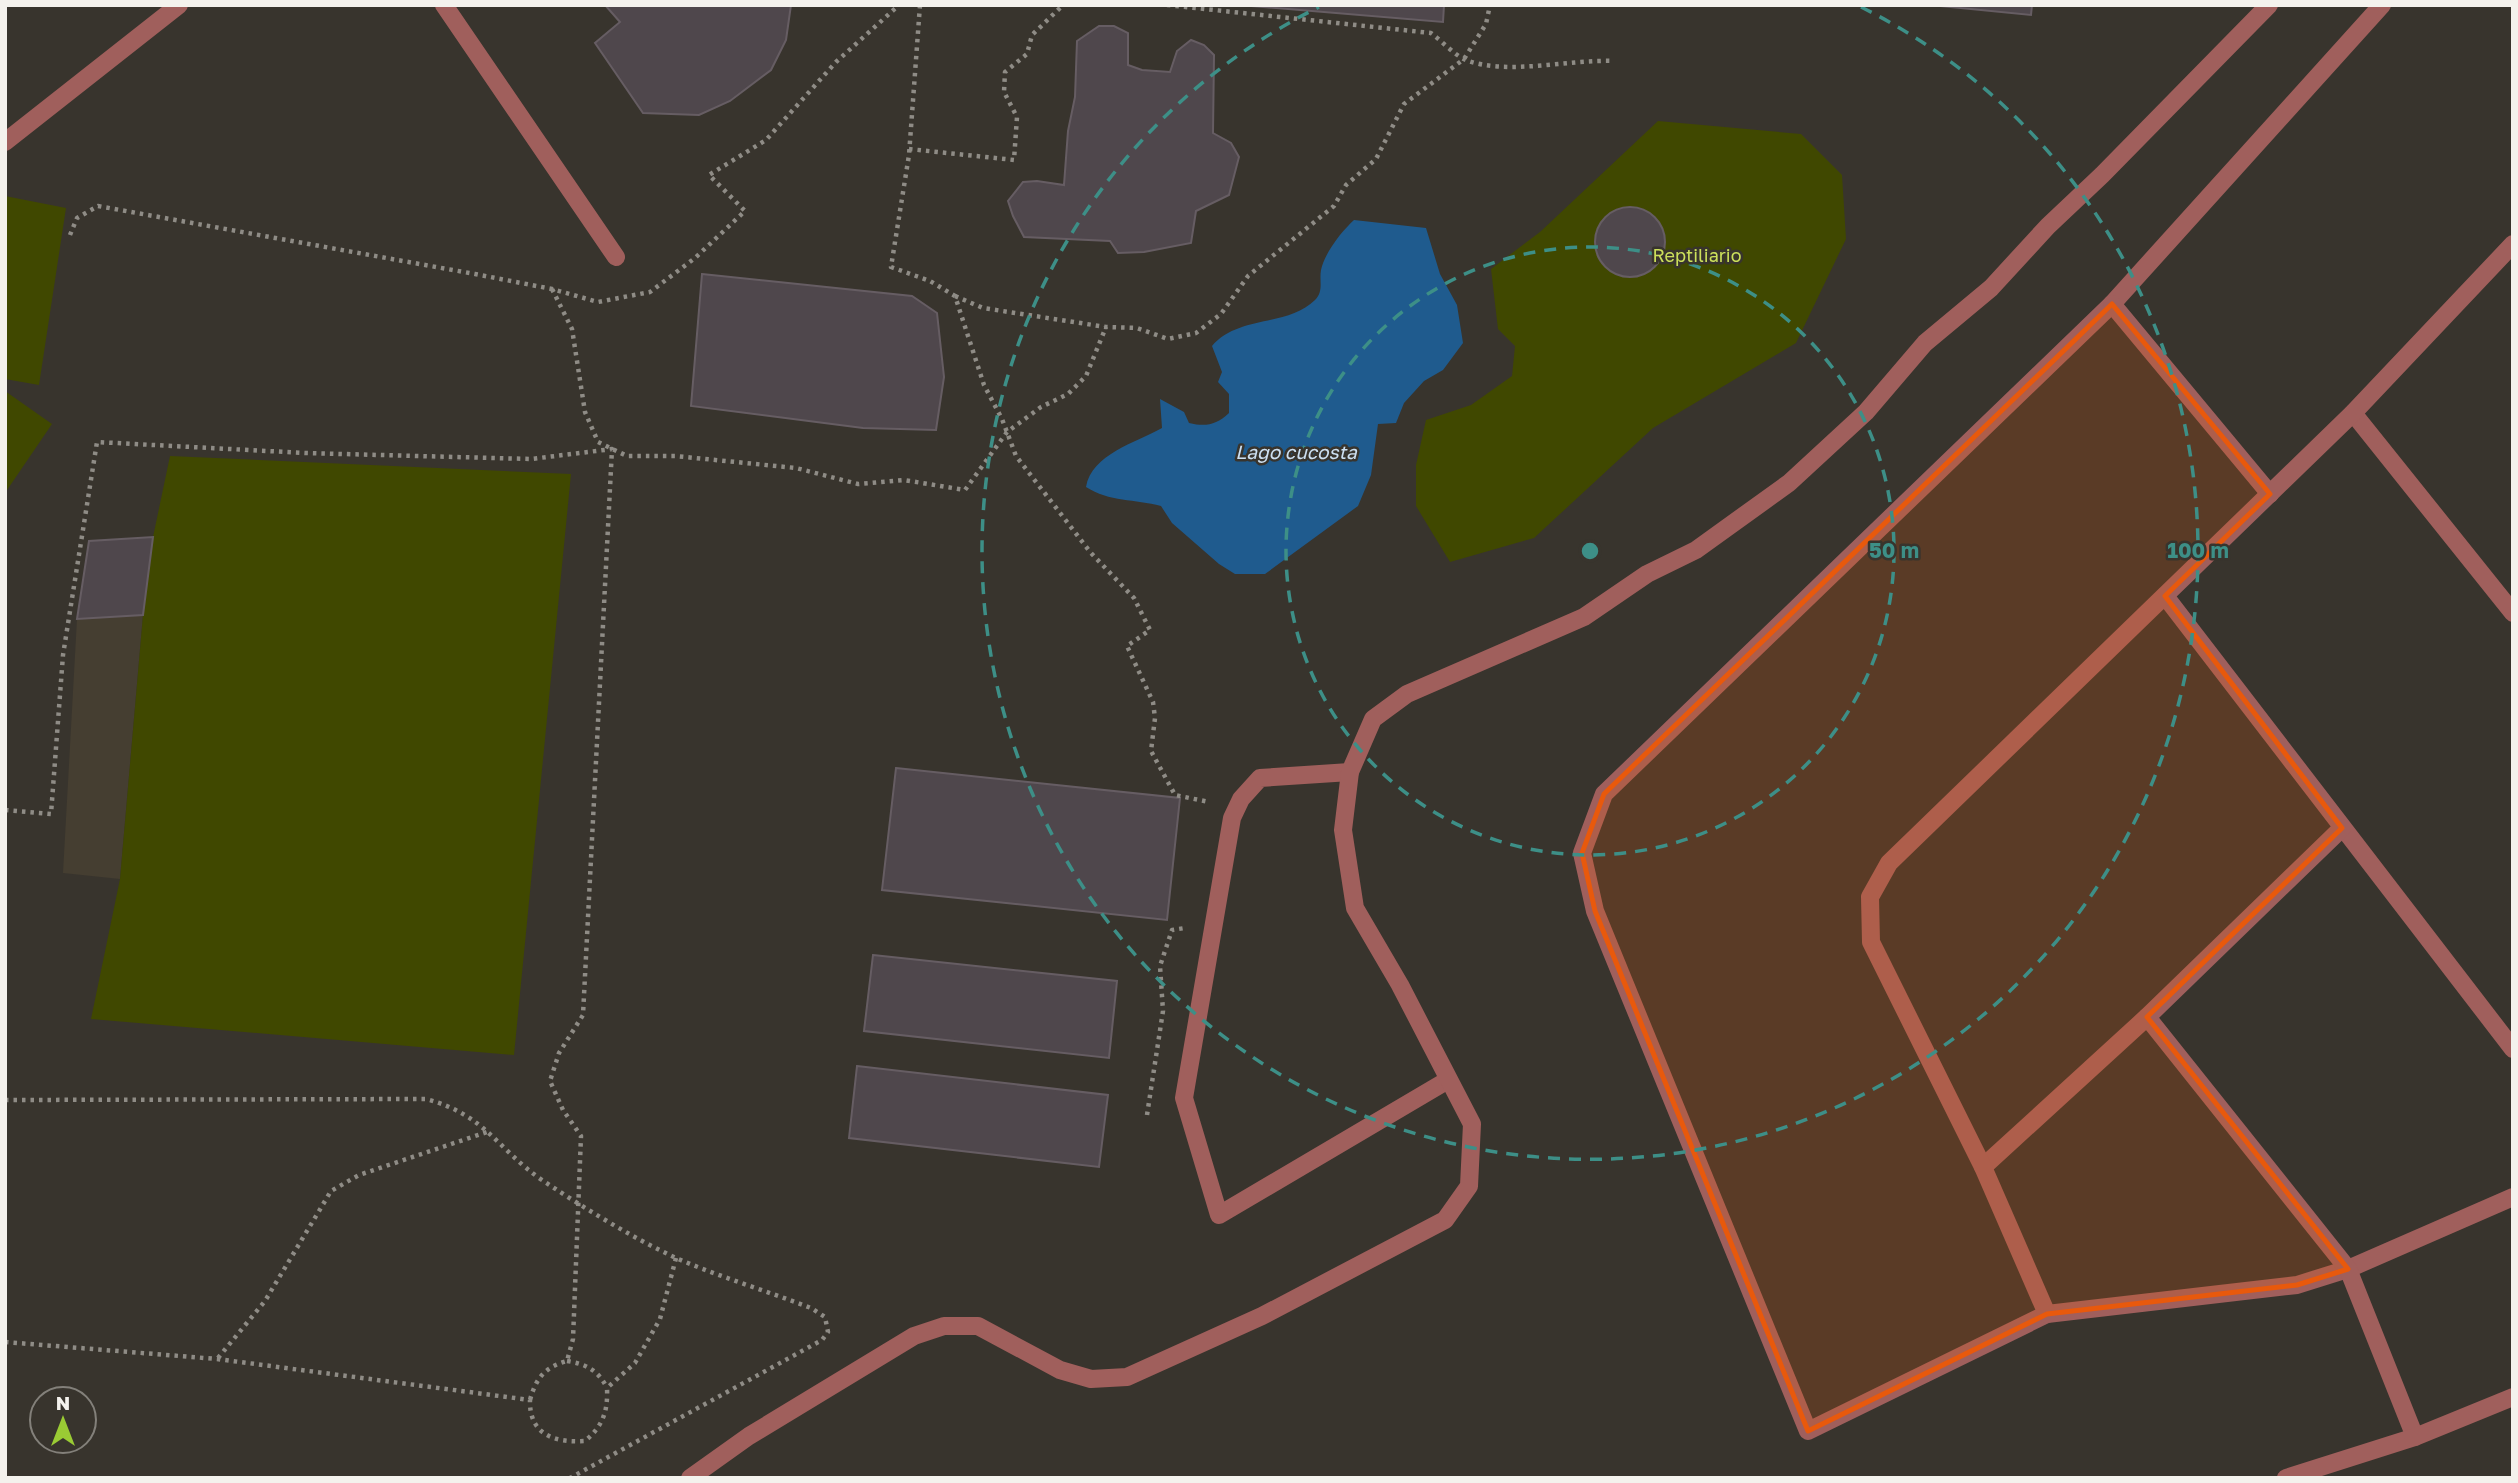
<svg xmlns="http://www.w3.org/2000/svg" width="2518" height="1483" font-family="'Golos Text',sans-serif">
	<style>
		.built { fill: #453e31 }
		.green { fill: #404800 }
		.water { fill: #1f5b8e }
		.building { fill: #4f474c; stroke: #665d63; stroke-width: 2 }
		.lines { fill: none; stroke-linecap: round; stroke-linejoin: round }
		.path { stroke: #8f8c86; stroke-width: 4.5; stroke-dasharray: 3.5 5; stroke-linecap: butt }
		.lane { stroke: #a05f5c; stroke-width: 18 }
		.street { stroke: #a05f5c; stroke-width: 18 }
		.marked { fill: #e8590c; fill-opacity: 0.2; stroke: #e8590c; stroke-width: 5; stroke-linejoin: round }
		.ring { fill: none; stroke: #3d8f87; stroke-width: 3.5; stroke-dasharray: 12 9 }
		.labels { text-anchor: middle; stroke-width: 5; stroke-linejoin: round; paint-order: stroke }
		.park-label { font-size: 18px; fill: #cce05b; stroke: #38342d }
		.water-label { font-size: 19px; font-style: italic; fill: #cde0f2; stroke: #38342d }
		.centre { fill: #3d8f87; stroke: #38342d; stroke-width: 3.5 }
		.ring-label { font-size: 21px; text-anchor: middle; font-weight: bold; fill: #3d8f87; stroke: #38342d; stroke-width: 5; stroke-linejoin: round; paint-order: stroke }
	</style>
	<rect width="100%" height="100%" fill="#38342d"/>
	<polygon class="built" points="153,537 143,615 120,879 63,873 77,619 89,541"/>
	<g class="green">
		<polygon points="1658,121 1801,134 1842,175 1846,239 1796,343 1653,428 1534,538 1450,562 1416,506 1416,465 1426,420 1471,405 1512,376 1515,346 1498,329 1491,269 1540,232"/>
		<polygon points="5,196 66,208 39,385 5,379"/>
		<polygon points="5,391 52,424 5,493"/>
		<polygon points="170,456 571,474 514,1055 91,1019 120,879 143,615 153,537"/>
	</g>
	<path class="water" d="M1354,220L1426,228L1440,274L1457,305L1463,343L1443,370L1424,381L1404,403L1396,423L1378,424L1371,475L1358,506L1265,574H1235L1219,564L1172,523L1161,506C1135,499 1109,502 1086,487C1092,454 1135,443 1162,428L1160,399L1184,412L1189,423C1206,427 1216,425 1229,413V394L1218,382L1222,372L1212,346C1238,315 1288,327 1315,300C1324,291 1319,281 1321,270C1325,252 1342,231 1354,220Z"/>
	<g class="building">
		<polygon points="605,5 791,5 786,40 771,70 730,101 699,115 643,113 595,43 620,22"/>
		<polygon points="1239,5 1444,5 1443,22"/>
		<polygon points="1930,5 2032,5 2031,15"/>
		<polygon points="1099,26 1114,26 1128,33 1128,65 1142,70 1170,72 1177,51 1191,40 1204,45 1214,55 1213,133 1231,143 1239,157 1229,195 1196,211 1191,243 1144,252 1118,253 1110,241 1024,237 1013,216 1008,201 1023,182 1037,181 1064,185 1068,131 1075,97 1077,41"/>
		<circle cx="1630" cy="242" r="35"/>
		<polygon points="702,274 912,296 937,313 944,377 936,430 863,428 691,406"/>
		<polygon points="153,537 143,615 77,619 89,541"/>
		<polygon points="896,768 1180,798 1167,920 882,890"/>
		<polygon points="873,955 1117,981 1109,1058 864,1031"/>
		<polygon points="857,1066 1108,1095 1099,1167 849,1138"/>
	</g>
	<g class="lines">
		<g class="path">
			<polyline points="920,5 909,155 891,267 930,281 955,296 984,385 1002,419 1016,456 1091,553 1134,598 1150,630 1127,646 1153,702 1155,718 1151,751 1175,795 1209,802"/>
			<path d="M1167,5L1431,33C1442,41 1454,55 1466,60C1507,76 1569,59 1614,61"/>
			<polyline points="909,149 1014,160 1017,117 1004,92 1005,72 1027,54 1032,35 1063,5"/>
			<polyline points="70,235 77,218 98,206 475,274 552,289 598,302 650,292 695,258 745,211 709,175 766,140 836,62 899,5"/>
			<polyline points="552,289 572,329 585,412 598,442 627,456 675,456 796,468 858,484 904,480 965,490 1007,432 1041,407 1068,394 1086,376 1106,327"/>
			<polyline points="955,296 983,308 1106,327 1137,328 1168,339 1196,333 1221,314 1248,276 1334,206 1346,185 1376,159 1404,104 1464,59 1486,24 1490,5"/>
			<path d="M5,810L51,814L63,655L97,442L305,453L531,459L612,449L583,1015L559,1053L550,1081L563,1110L581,1136L573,1339L567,1361C545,1367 536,1378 530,1400"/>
			<path d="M5,1100L426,1099C486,1115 497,1149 542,1180C584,1208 631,1237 676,1258C720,1277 767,1291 811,1308L825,1317L828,1332L822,1340L570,1478"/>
			<polyline points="1147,1115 1163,1011 1160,966 1172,930 1185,928"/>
			<path d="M5,1342L217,1359L530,1400C529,1435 555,1443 585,1441C603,1426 608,1411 607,1388L635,1363L660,1319L676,1258"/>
			<polyline points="218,1358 265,1301 331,1191 359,1175 490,1131"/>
			<path d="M567,1361C586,1364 598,1370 607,1388"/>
		</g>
		<g class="lane">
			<polyline points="444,5 616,257"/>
			<polyline points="5,142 179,5"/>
			<polyline points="1350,772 1260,778 1241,799 1232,818 1184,1098 1219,1215 1448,1080"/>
			<polyline points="690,1478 749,1436 914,1336 944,1326 978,1326 1060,1370 1091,1379 1127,1377 1262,1316 1445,1220 1469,1186 1472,1124 1400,985 1355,908 1343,830 1350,772 1373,719 1407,694 1584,617 1647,574 1696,550 1789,483 1866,412 1925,343 1991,288 2048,226 2102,175 2269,5"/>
		</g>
		<g class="street">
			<polyline points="2382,5 2112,304 1604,794 1582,853 1595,911 1808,1431 2047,1314 2297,1285 2348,1269 2513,1197"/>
			<polyline points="2112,304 2270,494"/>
			<polyline points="2353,413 2513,613"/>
			<polyline points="2165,596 2513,1049"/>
			<polyline points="2147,1017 2348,1269 2415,1437"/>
			<polyline points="1983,1167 2147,1017 2342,828"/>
			<polyline points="2047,1314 1983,1167 1871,942 1870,897 1889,863 2353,413 2513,244"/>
			<polyline points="2286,1478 2415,1437 2513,1397"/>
		</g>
	</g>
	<path class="marked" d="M2112,304L2270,494L2165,596L2342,828L2147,1017L2348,1269L2297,1285L2047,1314L1808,1431L1595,911L1582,853L1604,794Z"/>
	<g class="ring">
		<circle cx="1590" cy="551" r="304"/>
		<path d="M1861 7A608 608 0 1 1 1319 7"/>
	</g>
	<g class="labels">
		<g class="park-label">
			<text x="1697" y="262">Reptiliario</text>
		</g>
		<g class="water-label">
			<text x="1296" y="459">Lago cucosta</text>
		</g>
	</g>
	<circle cx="1590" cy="551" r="10" class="centre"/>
	<g class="ring-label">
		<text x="1894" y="558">50 m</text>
		<text x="2198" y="558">100 m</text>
	</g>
	<rect width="2518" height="1483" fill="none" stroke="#f4f2ed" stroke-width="14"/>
	<g transform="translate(63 1420)"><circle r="33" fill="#38342d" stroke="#83807a" stroke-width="2"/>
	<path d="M0-5L12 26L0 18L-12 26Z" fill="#9acb34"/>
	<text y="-10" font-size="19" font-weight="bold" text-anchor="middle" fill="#f4f2ed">N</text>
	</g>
</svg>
